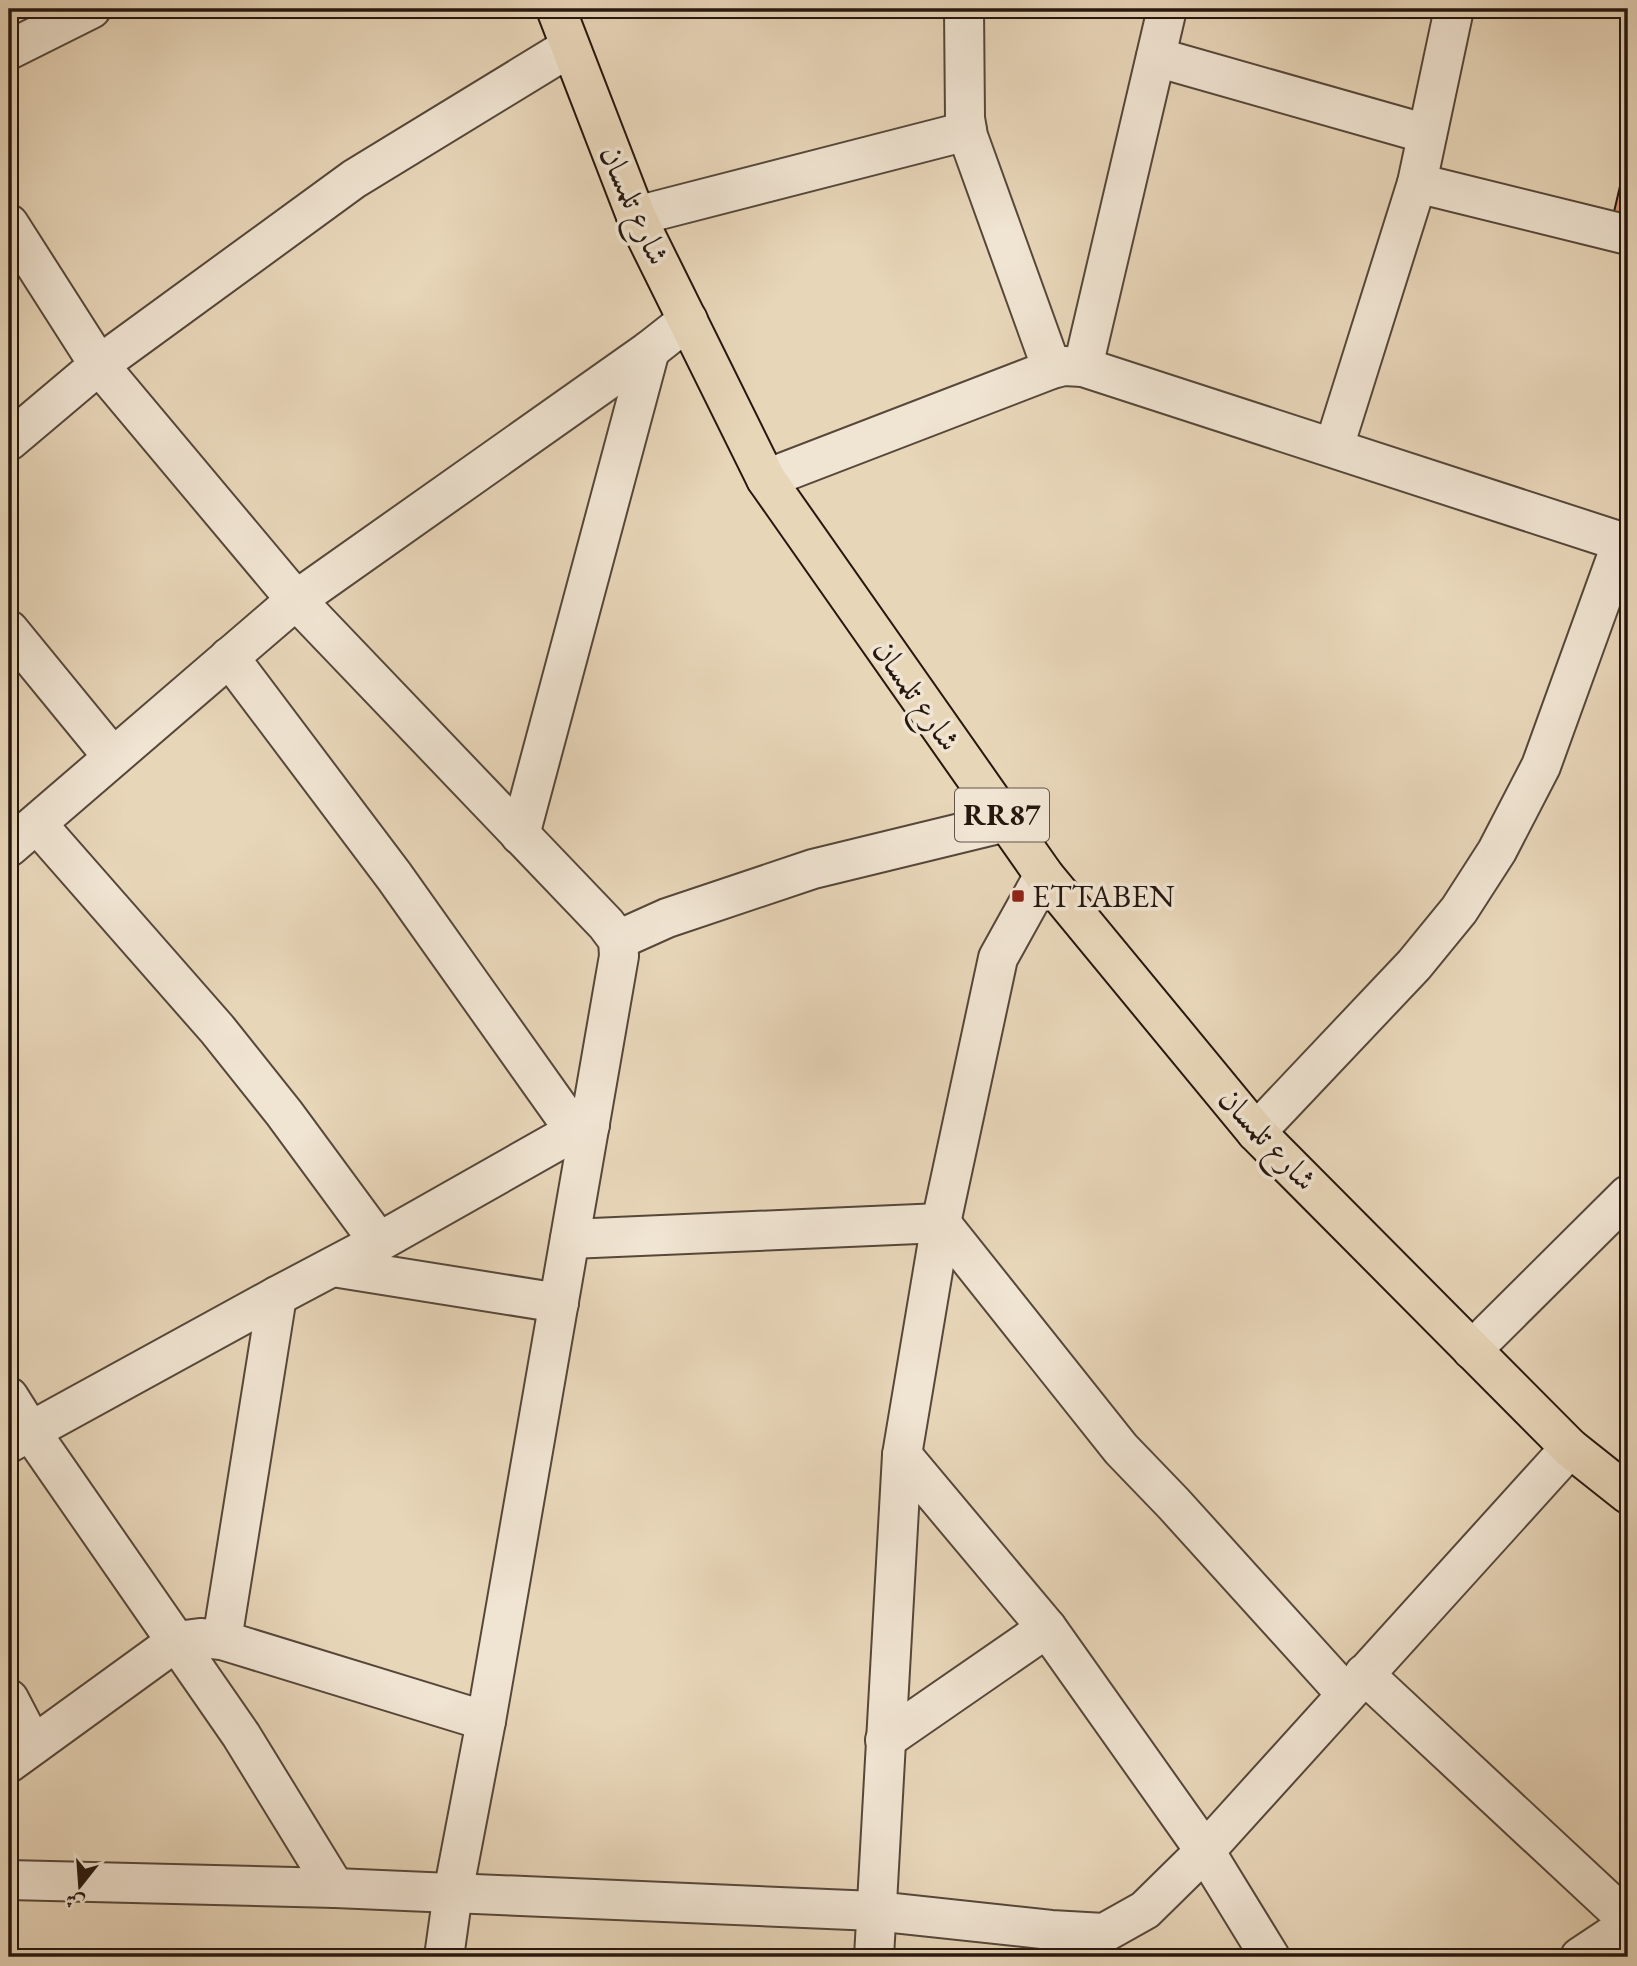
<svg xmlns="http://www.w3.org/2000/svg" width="1637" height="1966" font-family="'EB Garamond',Amiri,serif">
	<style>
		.building { fill: #df9d76; stroke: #26170f; stroke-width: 2 }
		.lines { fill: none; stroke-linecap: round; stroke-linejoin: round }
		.minor-casing { stroke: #56473a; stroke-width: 42 }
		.tertiary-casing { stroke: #56473a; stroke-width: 42 }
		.primary-casing { stroke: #26170f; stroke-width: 42 }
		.minor { stroke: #f0e4d2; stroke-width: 38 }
		.tertiary { stroke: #f0e4d2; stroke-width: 38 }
		.primary { stroke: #e8d6b9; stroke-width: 38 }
		.poi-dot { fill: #8f2418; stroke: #f0e4d2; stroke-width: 2.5 }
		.labels { text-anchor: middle; stroke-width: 7; stroke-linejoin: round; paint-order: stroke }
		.shield { fill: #f0e4d2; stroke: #63544a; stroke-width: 2 }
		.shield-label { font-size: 30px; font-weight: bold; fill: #26170f }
		.street-label { font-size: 32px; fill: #26170f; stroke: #f0e4d2 }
		.poi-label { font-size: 32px; fill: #26170f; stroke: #f0e4d2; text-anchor: start }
	</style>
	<rect width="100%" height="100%" fill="#e8d6b9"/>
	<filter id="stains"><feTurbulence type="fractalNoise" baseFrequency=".00286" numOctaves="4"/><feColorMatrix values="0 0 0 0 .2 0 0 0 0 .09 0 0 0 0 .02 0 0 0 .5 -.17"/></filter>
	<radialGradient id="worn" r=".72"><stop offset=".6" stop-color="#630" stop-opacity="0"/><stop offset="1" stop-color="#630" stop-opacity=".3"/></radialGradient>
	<polygon class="building" points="1627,156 1628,156 1628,215 1614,212"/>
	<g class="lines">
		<g class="minor-casing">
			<g id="minor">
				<polyline points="964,9 965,118 968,136 1052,369"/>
				<polyline points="9,50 91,9"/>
				<polyline points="1156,57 1427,134"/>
				<polyline points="1417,183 1628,235"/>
				<polyline points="636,216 967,131"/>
				<polyline points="9,224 99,365 296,600 606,924 618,940 619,956 486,1721 453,1893 444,1957"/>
				<polyline points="1083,367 1167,9"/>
				<polyline points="9,441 99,365 354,179 570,47"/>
				<polyline points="1334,447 1417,183 1454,9"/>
				<polyline points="766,479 1052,369 1064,366 1083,367 1628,544"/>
				<polyline points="9,630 113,757"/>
				<polyline points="229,657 394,876 575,1131"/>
				<polyline points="37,824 217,1029 284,1113 379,1242"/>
				<polyline points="520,835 650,350"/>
				<polyline points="9,847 296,600 650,350 688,320"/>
				<polyline points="618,940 667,918 813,869 1006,822"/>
				<polyline points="1256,1132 1414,965 1459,910 1497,851 1541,766 1622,542"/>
				<polyline points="570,1239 941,1223 1121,1449 1174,1504 1346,1694"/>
				<polyline points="333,1267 559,1303"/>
				<polyline points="1472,1350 1628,1195"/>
				<polyline points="9,1397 31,1432 241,1735 335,1888"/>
				<polyline points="9,1443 277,1296 379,1242 575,1131 590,1125"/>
				<polyline points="902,1455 1047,1628 1205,1851 1270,1957"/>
				<polyline points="222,1640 277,1296"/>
				<polyline points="1364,1674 1628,1920"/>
				<polyline points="9,1699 33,1745"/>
				<polyline points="885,1740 1047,1628"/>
				<polyline points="9,1763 177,1641 200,1638 222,1640 486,1721"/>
				<polyline points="9,1880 335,1888 875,1911 1051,1930 1104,1933 1145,1910 1205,1851 1570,1448"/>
				<polyline points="1580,1957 1628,1925"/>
			</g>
		</g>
		<g class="tertiary-casing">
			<polyline id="tertiary" points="874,1957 902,1455 941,1223 998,958 1044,875"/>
		</g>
		<g class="primary-casing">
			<polyline id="primary" points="556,9 636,216 766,479 1044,875 1256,1132 1570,1448 1628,1494"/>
		</g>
		<use href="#minor" class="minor"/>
		<use href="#tertiary" class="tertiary"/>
		<use href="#primary" class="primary"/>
	</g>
	<rect class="poi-dot" x="1011" y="889" width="14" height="14" rx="3.5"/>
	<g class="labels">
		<rect class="shield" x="955" y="788.5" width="94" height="53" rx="5"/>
		<g class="shield-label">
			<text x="1002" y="825">RR87</text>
		</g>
		<g class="street-label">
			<text transform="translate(635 205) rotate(66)" y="11">شارع تلمسان</text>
			<text transform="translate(917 695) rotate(55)" y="11">شارع تلمسان</text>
			<text transform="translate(1268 1139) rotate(47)" y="11">شارع تلمسان</text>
		</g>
		<g class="poi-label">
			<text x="1032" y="907">ETTABEN</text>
		</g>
	</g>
	<rect width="1637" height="1966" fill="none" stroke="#e8d6b9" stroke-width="35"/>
	<rect x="10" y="10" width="1616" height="1945" fill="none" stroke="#26170f" stroke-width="3.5"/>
	<rect x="18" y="18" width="1602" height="1931" fill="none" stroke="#26170f" stroke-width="2"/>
	<g transform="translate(80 1886) rotate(197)" stroke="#f0e4d2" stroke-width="5" paint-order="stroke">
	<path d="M0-5L12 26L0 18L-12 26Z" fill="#26170f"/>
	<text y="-10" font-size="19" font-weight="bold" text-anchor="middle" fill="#26170f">ش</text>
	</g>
	<rect width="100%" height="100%" filter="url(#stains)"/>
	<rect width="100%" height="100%" fill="url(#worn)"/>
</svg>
